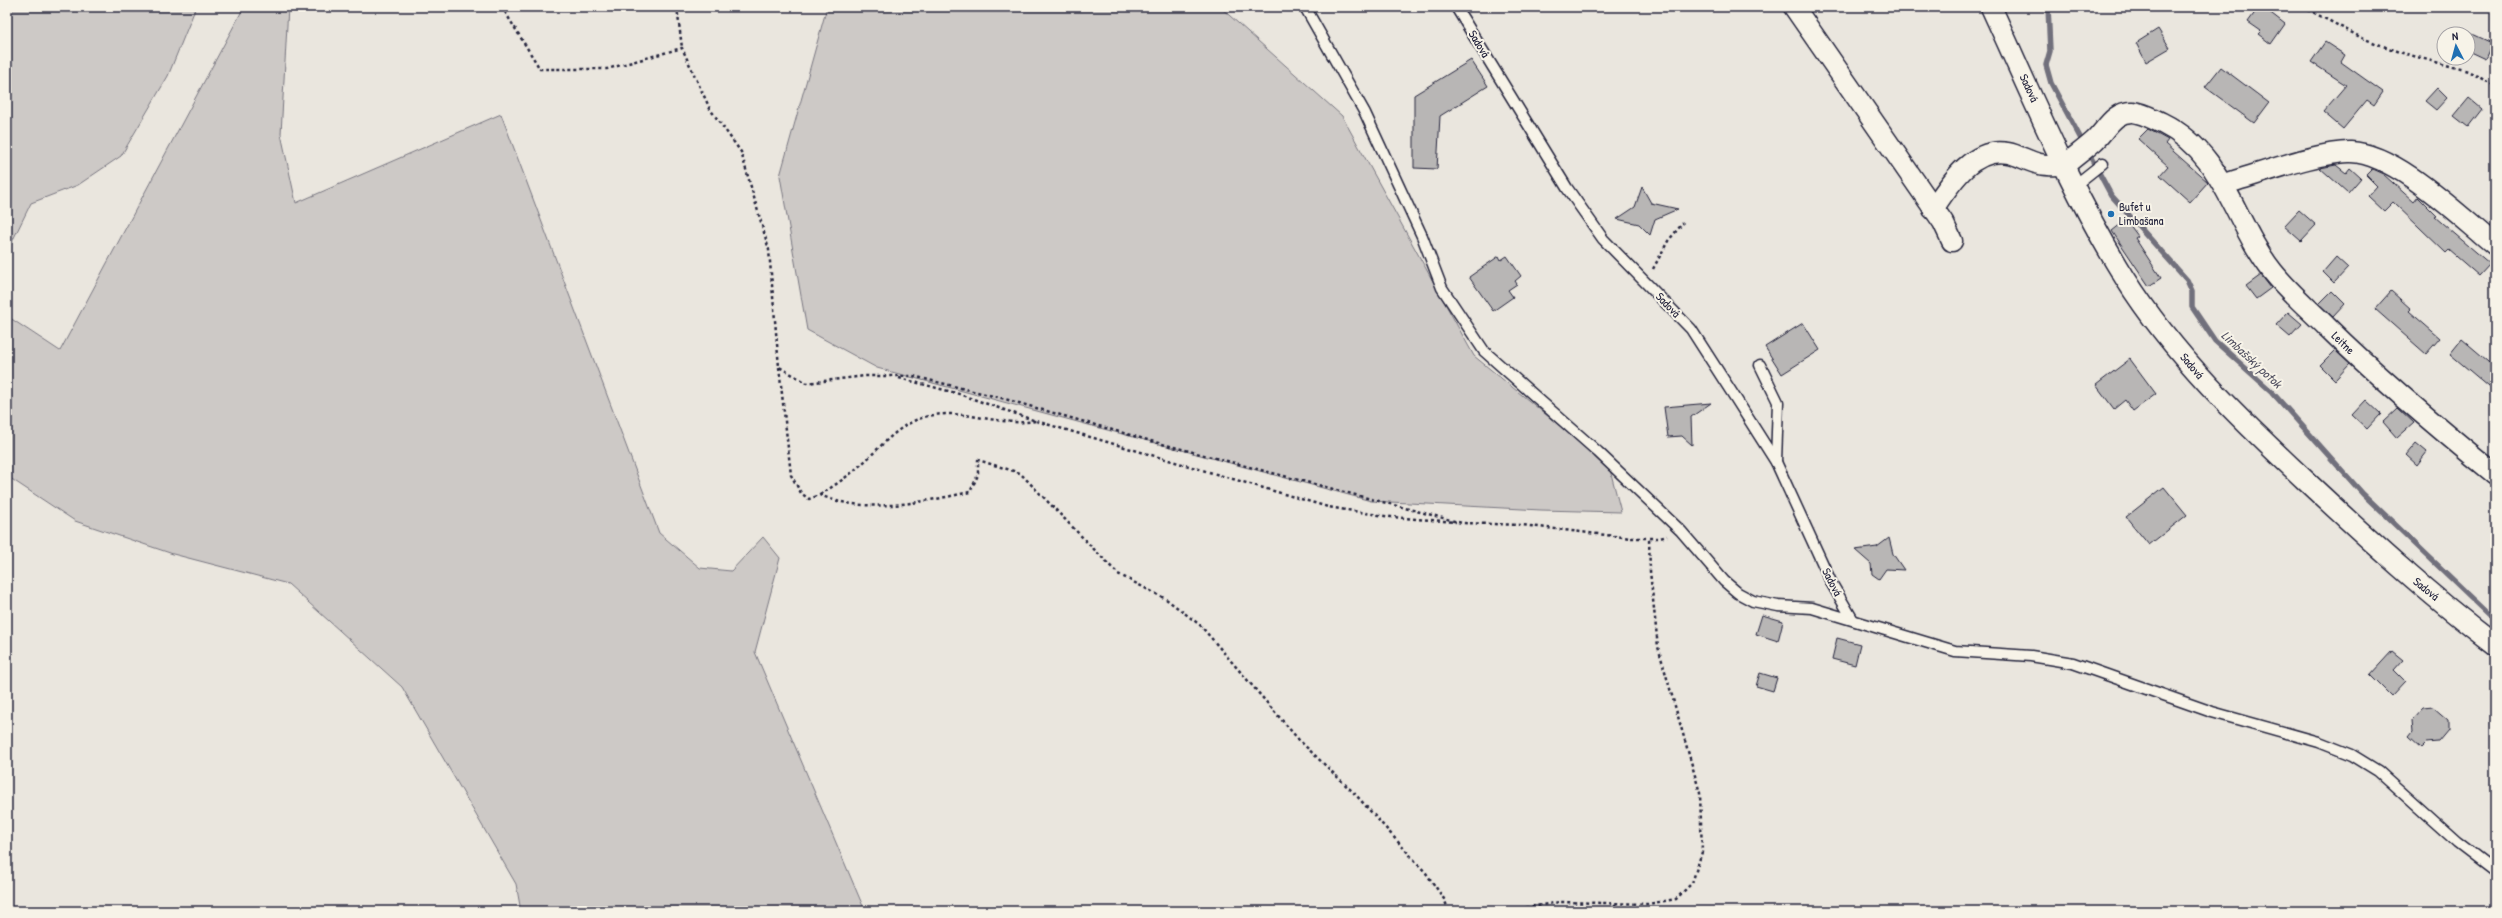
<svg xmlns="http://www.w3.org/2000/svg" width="2502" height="918" font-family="'Patrick Hand',sans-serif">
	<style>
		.green { fill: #cdc9c6; stroke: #787680 }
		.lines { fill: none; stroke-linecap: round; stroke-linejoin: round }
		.stream { stroke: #716f7b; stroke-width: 5.5 }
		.building { fill: #b8b6b5; stroke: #22223b }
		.service-casing { stroke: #22223b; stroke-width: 13 }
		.minor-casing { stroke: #22223b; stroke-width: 23 }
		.path { stroke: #22223b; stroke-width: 2.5; stroke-dasharray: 3 3; stroke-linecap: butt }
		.service { stroke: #f7f3e8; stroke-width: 10 }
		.minor { stroke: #f7f3e8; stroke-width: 20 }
		.poi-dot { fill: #1f6fb2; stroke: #f7f3e8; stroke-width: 1.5 }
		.labels { text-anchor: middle; stroke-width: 4; stroke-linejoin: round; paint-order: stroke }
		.street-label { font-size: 12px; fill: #22223b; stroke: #f7f3e8 }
		.poi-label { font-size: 12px; fill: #22223b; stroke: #f7f3e8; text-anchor: start }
		.water-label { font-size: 13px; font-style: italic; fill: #504f60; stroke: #f7f3e8 }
	</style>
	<rect width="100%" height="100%" fill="#eae6de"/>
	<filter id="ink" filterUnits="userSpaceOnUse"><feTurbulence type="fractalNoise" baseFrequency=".025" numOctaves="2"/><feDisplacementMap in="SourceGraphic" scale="8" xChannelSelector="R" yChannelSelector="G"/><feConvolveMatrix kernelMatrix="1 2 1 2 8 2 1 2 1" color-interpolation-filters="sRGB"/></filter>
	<g filter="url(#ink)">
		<g class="green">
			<polygon points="7,7 196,7 168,76 121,156 78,185 31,203 7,252"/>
			<polygon points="244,7 288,7 281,134 296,203 501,114 659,533 700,568 731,571 763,537 780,558 755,652 865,911 521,911 516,884 402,687 288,584 173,554 75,521 7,476 7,316 60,351"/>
			<polygon points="827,7 1220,7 1342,116 1474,356 1609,466 1621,512 1541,510 1371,501 877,368 807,330 780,176"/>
		</g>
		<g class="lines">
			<polyline class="stream" points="2048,7 2050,51 2046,65 2051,83 2111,195 2187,280 2192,291 2192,307 2215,341 2271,391 2363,494 2495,620"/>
		</g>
		<g class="building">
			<polygon points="2259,7 2263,7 2285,24 2271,44 2258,34 2261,31 2248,22"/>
			<polygon points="2158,29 2170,48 2146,62 2136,43"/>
			<polygon points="2468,32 2492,43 2485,59 2468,51"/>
			<polygon points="2325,42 2345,55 2341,62 2383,92 2374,105 2367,100 2343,129 2323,112 2346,85 2311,62"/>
			<polygon points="1471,60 1488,86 1440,116 1437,169 1414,168 1414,95"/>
			<polygon points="2221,67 2269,103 2254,123 2205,87"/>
			<polygon points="2437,88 2447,98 2436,110 2425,101"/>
			<polygon points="2469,98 2482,109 2468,127 2454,116"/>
			<polygon points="2148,129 2168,140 2165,144 2208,182 2190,202 2160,175 2168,166 2138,139"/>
			<polygon points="2336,165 2346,173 2350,168 2361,178 2348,193 2320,168"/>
			<polygon points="2372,169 2383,174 2414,202 2418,197 2437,216 2435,217 2490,264 2479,276 2449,250 2446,253 2393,202 2384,211 2368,196 2377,186 2366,175"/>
			<polygon points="1642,187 1651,203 1678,209 1655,219 1650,235 1639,224 1617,219 1635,207"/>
			<polygon points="2299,210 2316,225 2301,241 2284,226"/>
			<polygon points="2126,220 2138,236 2135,238 2161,278 2149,286 2112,231"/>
			<polygon points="1499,256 1501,260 1507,256 1521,276 1515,281 1517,284 1508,290 1513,297 1493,311 1469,277"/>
			<polygon points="2336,257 2348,268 2334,283 2323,272"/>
			<polygon points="2261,275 2271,288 2256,299 2246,286"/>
			<polygon points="2332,291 2345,304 2333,317 2319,304"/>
			<polygon points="2391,291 2411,309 2409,311 2440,338 2426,354 2375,309"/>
			<polygon points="2288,312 2302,324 2290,337 2276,325"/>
			<polygon points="1803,323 1820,350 1782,374 1765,347"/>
			<polygon points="2462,339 2495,367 2495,392 2450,354"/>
			<polygon points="2335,350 2350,364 2335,380 2320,365"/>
			<polygon points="2130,359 2156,394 2133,411 2125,400 2114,409 2096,385"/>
			<polygon points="2366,400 2381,414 2367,429 2352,415"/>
			<polygon points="1711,403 1691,417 1692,445 1682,436 1668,437 1664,407"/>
			<polygon points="2398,408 2414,423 2397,438 2383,422"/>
			<polygon points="2416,443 2427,452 2417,465 2406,455"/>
			<polygon points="2164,487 2187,515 2149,545 2126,517"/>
			<polygon points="1889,538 1893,554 1904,570 1886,569 1879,579 1872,574 1871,564 1855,550 1877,547"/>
			<polygon points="1762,615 1783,621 1778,641 1756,634"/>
			<polygon points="1837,638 1860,644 1855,665 1832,659"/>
			<polygon points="2392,651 2403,660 2394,670 2405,681 2391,696 2370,675"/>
			<polygon points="1760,673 1777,678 1773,691 1756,686"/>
			<polygon points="2433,707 2448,720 2448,730 2438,742 2426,743 2421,748 2409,737 2413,732 2412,720 2423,708"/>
		</g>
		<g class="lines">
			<g class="service-casing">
				<g id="service">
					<polyline points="1305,7 1365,113 1422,236 1442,288 1484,351 1598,452 1681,531 1724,581 1738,593 1753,601 1778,606 1812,608 1955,651 2031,656 2073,663 2212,712 2319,742 2352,755 2378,771 2457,842 2495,871"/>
					<polyline points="1456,7 1567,188 1603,239 1691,329 1736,399 1776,462 1832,584 1853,620"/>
					<polyline points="2074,186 2103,163"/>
					<polyline points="1760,365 1778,402 1776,462"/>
				</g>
			</g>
			<g class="minor-casing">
				<g id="minor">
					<polyline points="1794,7 1943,222 1952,241"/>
					<path d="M1991,7C2033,98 2072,193 2125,278C2174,356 2241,420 2307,482C2368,539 2429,595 2495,645"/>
					<path d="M2224,184C2257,175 2320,151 2351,152C2397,154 2459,216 2495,245"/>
					<path d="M1933,209C1949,185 1973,146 2008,153C2019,155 2029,162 2040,164C2048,166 2057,165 2065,165C2074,157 2084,150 2093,142C2106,131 2113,111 2133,112C2143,113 2153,119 2162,123C2225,154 2233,222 2273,272C2289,292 2309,309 2327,327C2380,379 2437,427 2495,474"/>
				</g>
			</g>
			<g class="path">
				<polyline points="502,7 540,69 607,69 682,48 710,109 741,152 769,250 779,367 807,383 865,376 913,376 1005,399 1151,441 1462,523 1522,525 1631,538 1660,538 1667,536"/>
				<polyline points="677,7 682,48"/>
				<polyline points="2303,7 2362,38 2399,52 2468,71 2495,86"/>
				<polyline points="1653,269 1668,241 1683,223"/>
				<path d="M779,367L791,475L801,493L809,499L820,495C866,515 923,502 970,492L978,475V460L1020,473L1118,574L1166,599L1200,625L1299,740L1355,794L1426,873L1444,899L1449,911"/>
				<polyline points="899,378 956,393 1036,421 1328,507 1391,517 1456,522"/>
				<path d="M820,495C833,486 846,478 857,468C888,442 903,414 948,414C978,414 1006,426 1036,421"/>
				<polyline points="1508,911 1559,902 1648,904 1676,899 1692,883 1702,852 1700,793 1658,647 1650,571 1649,538"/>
				<polyline points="1610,911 1616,904"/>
			</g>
			<use href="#service" class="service"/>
			<use href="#minor" class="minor"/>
		</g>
	</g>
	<circle class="poi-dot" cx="2111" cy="214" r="4"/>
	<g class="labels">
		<g class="street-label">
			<text transform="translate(1479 44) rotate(59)" y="4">Sadová</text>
			<text transform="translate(2029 88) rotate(65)" y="4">Sadová</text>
			<text transform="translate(1668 305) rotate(46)" y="4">Sadová</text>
			<text transform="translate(2343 343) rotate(44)" y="4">Leitne</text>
			<text transform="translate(2192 366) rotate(50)" y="4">Sadová</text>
			<text transform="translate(1832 582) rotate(63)" y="4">Sadová</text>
			<text transform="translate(2426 589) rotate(39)" y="4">Sadová</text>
		</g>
		<g class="poi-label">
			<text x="2119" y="211">Bufet u<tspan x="2119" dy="14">Limbašana</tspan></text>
		</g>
		<g class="water-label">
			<text transform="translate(2252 359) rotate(43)" y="5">Limbašský potok</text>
		</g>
	</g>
	<rect width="2502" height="918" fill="none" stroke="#f7f3e8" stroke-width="24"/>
	<rect x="12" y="12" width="2478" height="894" fill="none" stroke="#22223b" stroke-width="1.5" filter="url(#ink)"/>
	<g transform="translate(2456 46) rotate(354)"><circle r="19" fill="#f7f3e8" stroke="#a29fa3"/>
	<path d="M0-3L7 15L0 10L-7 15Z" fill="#1f6fb2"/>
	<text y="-6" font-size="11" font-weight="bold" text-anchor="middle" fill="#22223b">N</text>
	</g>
</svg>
